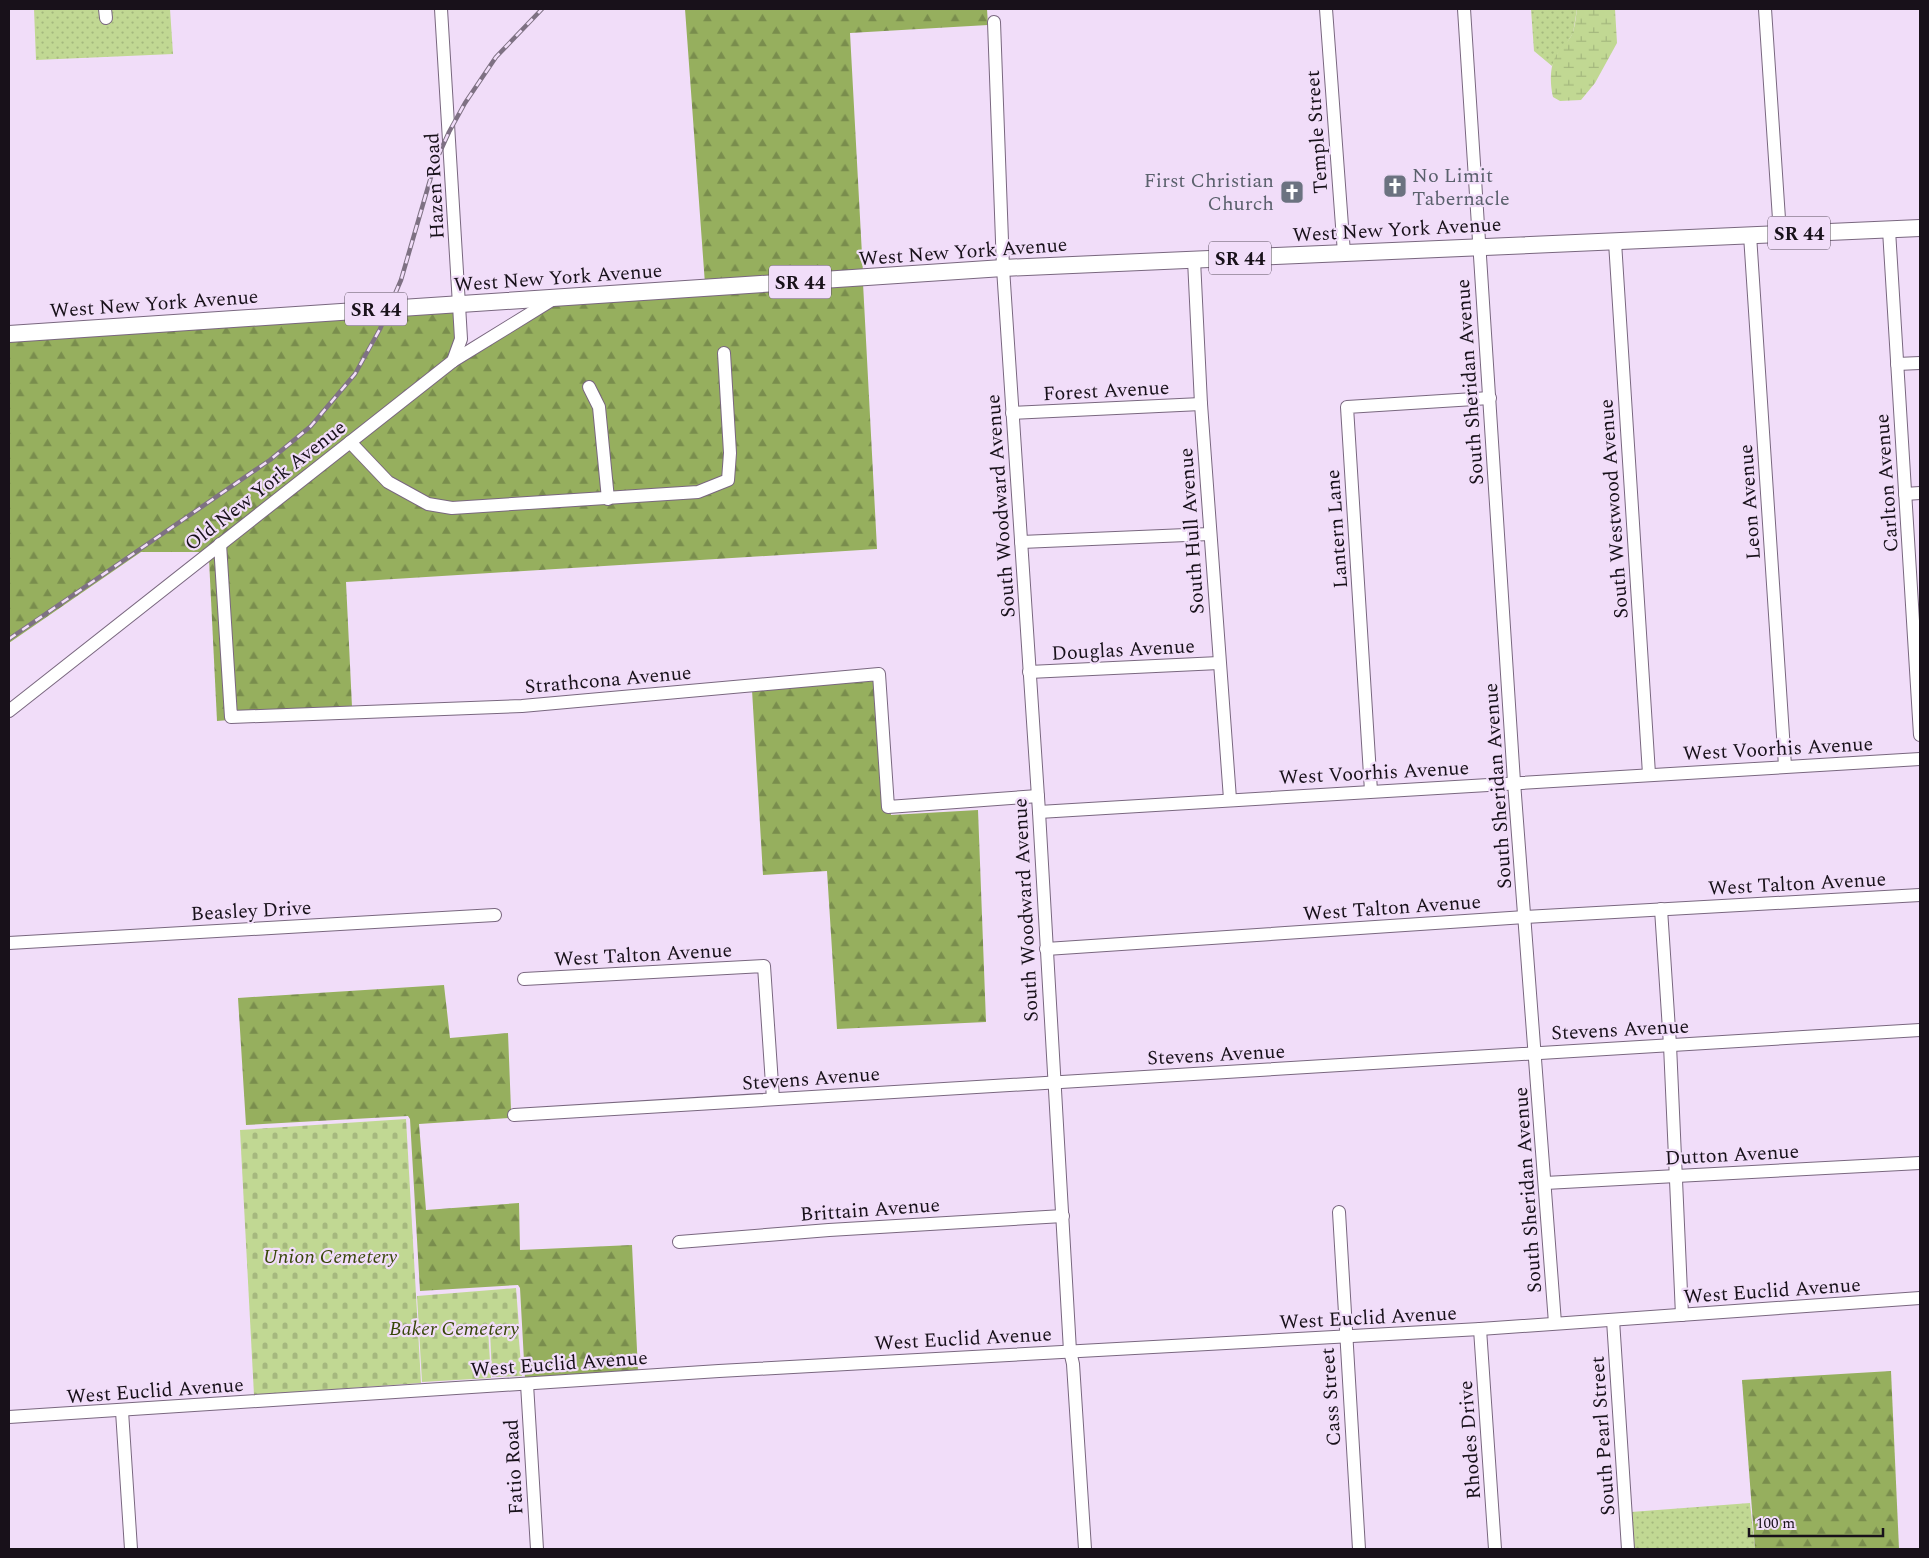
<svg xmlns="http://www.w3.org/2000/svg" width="1929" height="1558" font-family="Spectral,serif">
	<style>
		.grass { fill: url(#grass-dots) }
		.forest { fill: url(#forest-firs) }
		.wetland { fill: url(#wetland-marsh) }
		.cemetery { fill: url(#cemetery-stones) }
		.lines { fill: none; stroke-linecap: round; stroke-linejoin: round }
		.minor-casing { stroke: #79677f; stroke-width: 14 }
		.major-casing { stroke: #79677f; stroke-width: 18 }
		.minor { stroke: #fff; stroke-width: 12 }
		.major { stroke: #fff; stroke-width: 16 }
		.rail-casing { stroke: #7e7183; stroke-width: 4.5 }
		.rail { stroke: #f1ddf9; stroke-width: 2.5; stroke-dasharray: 8; stroke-linecap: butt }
		.labels { text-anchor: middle; stroke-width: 4.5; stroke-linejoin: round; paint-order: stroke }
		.shield { fill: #f1ddf9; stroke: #594e5d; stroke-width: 1 }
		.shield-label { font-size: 19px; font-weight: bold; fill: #18111a }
		.street-label { font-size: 20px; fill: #18111a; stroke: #f1ddf9 }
		.worship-label { font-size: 20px; fill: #5b616d; stroke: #f1ddf9; text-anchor: start }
		.park-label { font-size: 20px; font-style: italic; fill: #374608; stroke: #f1ddf9 }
	</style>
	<defs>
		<pattern id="grass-dots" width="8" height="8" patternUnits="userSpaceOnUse" patternTransform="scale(1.25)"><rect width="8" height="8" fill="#c1d893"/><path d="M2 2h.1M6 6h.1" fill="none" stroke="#a5b87e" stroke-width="1.8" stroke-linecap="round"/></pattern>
		<pattern id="forest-firs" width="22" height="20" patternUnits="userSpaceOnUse" patternTransform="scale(1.25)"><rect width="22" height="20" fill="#96af5e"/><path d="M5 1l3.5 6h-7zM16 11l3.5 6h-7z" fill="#798d4d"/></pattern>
		<pattern id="wetland-marsh" width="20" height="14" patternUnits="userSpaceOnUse" patternTransform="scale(1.25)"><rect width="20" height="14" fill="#c1d893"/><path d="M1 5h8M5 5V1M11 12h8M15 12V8" fill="none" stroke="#a5b87e"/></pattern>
		<pattern id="cemetery-stones" width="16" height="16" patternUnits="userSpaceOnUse" patternTransform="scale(1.25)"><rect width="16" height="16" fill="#c1d893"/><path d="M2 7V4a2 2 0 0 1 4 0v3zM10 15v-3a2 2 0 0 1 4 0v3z" fill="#a5b87e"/></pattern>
	</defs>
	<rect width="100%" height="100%" fill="#f1ddf9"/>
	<g class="grass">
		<polygon points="34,9 100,9 102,24 110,23 110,9 170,9 173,54 36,60"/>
		<polygon points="1531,9 1577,9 1573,33 1567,43 1558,53 1552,66 1534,51"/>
		<polygon points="1750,1503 1755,1549 1633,1549 1631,1512"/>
	</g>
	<g class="forest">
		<polygon points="685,9 987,9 988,25 850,33 863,273 705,284"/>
		<polygon points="863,283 877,549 346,582 352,707 235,712 225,546 454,367 455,367 457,364 554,305"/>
		<polygon points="455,311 456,339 450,357 218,539 215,539 215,541 202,552 141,552 9,643 9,340"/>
		<polygon points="216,553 229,720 217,721 209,559"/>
		<polygon points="875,681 891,815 978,810 986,1022 837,1029 827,871 763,875 752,690"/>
		<polygon points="444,985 450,1038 508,1033 511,1110 509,1111 509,1118 419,1124 426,1210 519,1203 520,1250 632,1245 638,1371 525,1379 520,1288 518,1285 420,1291 410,1119 408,1116 246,1125 238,998"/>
		<polygon points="1891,1371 1899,1549 1755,1549 1742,1380"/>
	</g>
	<path class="wetland" d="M1577,9H1615L1617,43L1595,83L1581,100L1560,101L1553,97C1550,82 1549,64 1559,51C1564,45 1570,40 1573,32C1575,25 1576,16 1577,9Z"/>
	<g class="cemetery">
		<polygon points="406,1119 421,1383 254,1395 240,1130"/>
		<polygon points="516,1288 519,1327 488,1329 491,1378 422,1382 417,1296"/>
		<polygon points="518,1329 522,1376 492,1377 490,1330"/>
	</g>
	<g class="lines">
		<g class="minor-casing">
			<g id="minor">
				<polyline points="105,9 106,18"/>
				<polyline points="441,9 459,305 461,339 453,361"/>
				<polyline points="1326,9 1344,253"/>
				<polyline points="1464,9 1514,782 1555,1323"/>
				<polyline points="1765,9 1780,234"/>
				<polyline points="994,22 1003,268 1039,812 1070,1351 1073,1364 1085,1549"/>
				<polyline points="1889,230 1920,735"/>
				<polyline points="1750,235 1785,766"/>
				<polyline points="1615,242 1649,774"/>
				<polyline points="1194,260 1201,404 1230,799"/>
				<polyline points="1897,364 1920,363"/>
				<polyline points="589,387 599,407 608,499"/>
				<polyline points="1012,413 1201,404"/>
				<polyline points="350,442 388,482 428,504 452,508 698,492 728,480 730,453 724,353"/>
				<polyline points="1905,494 1920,493"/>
				<polyline points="1021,542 1210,534"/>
				<polyline points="220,544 231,717 522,706 879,674 888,807 1038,796"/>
				<polyline points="1029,672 1219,663"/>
				<polyline points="9,711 453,361 552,300"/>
				<polyline points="1371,791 1347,407 1490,398"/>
				<polyline points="1039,812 1920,759"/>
				<polyline points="1661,909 1670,1045 1682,1315"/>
				<polyline points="9,943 495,915"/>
				<polyline points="1046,949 1525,917 1920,895"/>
				<polyline points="524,979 764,966 773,1099"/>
				<polyline points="514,1115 1920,1030"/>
				<polyline points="1545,1183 1920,1163"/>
				<polyline points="1339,1212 1359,1549"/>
				<polyline points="679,1242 829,1230 1063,1216"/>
				<polyline points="1613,1320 1628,1549"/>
				<polyline points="1480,1329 1495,1549"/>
				<polyline points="527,1384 537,1549"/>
				<polyline points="122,1411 131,1549"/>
				<polyline points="9,1417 719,1371 1480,1329 1920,1298"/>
			</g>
		</g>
		<g class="major-casing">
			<polyline id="major" points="9,334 1003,268 1920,228"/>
		</g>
		<use href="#minor" class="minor"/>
		<use href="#major" class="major"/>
		<g class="rail-casing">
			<polyline id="rail" points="9,639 270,460 311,426 355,374 380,329 401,280 435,163 449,132 465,103 496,57 542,9"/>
		</g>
		<use href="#rail" class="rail"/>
	</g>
	<defs>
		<g id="church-square" transform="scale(1.25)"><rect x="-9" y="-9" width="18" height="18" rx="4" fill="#6b7280" stroke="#f1ddf9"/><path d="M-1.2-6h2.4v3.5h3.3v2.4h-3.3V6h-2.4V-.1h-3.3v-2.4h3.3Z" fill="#fff"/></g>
	</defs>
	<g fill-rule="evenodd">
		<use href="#church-square" x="1395" y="186"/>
		<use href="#church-square" x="1292" y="192"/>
	</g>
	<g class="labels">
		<g class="shield">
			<rect x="1768" y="216.5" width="62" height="33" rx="4"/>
			<rect x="1209" y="241.5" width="62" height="33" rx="4"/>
			<rect x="769" y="265.5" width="62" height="33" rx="4"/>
			<rect x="345" y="292.5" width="62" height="33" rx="4"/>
		</g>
		<g class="shield-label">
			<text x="1799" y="240">SR 44</text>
			<text x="1240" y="265">SR 44</text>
			<text x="800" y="289">SR 44</text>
			<text x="376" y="316">SR 44</text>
		</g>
		<g class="street-label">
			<text transform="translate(1316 132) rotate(-94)" y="7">Temple Street</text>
			<text transform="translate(434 186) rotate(-93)" y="7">Hazen Road</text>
			<text transform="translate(1397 229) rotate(-3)" y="7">West New York Avenue</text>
			<text transform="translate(963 251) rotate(-4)" y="7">West New York Avenue</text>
			<text transform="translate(558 277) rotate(-4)" y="7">West New York Avenue</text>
			<text transform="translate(154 303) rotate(-4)" y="7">West New York Avenue</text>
			<text transform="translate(1469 382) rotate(-94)" y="7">South Sheridan Avenue</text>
			<text transform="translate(1106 390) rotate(-3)" y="7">Forest Avenue</text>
			<text transform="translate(1886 483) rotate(-94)" y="7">Carlton Avenue</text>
			<text transform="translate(265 485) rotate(-38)" y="7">Old New York Avenue</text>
			<text transform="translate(1749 502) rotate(-94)" y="7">Leon Avenue</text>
			<text transform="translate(1000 506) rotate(-94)" y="7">South Woodward Avenue</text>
			<text transform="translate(1613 509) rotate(-94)" y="7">South Westwood Avenue</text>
			<text transform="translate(1336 529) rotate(-94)" y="7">Lantern Lane</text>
			<text transform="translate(1191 531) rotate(-94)" y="7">South Hull Avenue</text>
			<text transform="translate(1123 649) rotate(-3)" y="7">Douglas Avenue</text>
			<text transform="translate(608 679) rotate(-5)" y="7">Strathcona Avenue</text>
			<text transform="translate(1778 748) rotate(-3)" y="7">West Voorhis Avenue</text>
			<text transform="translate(1374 772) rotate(-3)" y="7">West Voorhis Avenue</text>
			<text transform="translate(1497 786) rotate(-94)" y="7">South Sheridan Avenue</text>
			<text transform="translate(1797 883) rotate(-3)" y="7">West Talton Avenue</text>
			<text transform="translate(1392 907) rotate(-4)" y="7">West Talton Avenue</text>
			<text transform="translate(251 910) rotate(-3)" y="7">Beasley Drive</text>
			<text transform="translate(1025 910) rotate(-93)" y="7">South Woodward Avenue</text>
			<text transform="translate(643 954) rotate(-3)" y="7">West Talton Avenue</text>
			<text transform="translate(1620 1029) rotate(-3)" y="7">Stevens Avenue</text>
			<text transform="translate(1216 1054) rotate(-3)" y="7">Stevens Avenue</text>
			<text transform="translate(811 1078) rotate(-4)" y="7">Stevens Avenue</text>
			<text transform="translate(1732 1154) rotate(-3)" y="7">Dutton Avenue</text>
			<text transform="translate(1527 1190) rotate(-94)" y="7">South Sheridan Avenue</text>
			<text transform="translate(870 1209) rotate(-4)" y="7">Brittain Avenue</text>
			<text transform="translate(1772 1290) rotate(-4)" y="7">West Euclid Avenue</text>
			<text transform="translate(1368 1317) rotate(-3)" y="7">West Euclid Avenue</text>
			<text transform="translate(963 1338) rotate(-3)" y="7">West Euclid Avenue</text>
			<text transform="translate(559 1363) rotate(-4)" y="7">West Euclid Avenue</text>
			<text transform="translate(155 1390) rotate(-4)" y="7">West Euclid Avenue</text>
			<text transform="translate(1330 1397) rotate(-94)" y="7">Cass Street</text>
			<text transform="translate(1602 1436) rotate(-94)" y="7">South Pearl Street</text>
			<text transform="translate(1469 1440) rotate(-94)" y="7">Rhodes Drive</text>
			<text transform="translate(513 1467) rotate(-93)" y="7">Fatio Road</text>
		</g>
		<g class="worship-label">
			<text x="1412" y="182">No Limit<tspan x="1412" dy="23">Tabernacle</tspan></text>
			<text x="1274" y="187" text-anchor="end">First Christian<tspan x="1274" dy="23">Church</tspan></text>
		</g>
		<g class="park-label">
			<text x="330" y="1263">Union Cemetery</text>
			<text x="454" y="1335">Baker Cemetery</text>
		</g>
	</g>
	<rect width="1929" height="1558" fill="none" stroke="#18111a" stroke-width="20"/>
	<path d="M1749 1528v8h134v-8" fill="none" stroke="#18111a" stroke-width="2.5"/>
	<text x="1756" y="1528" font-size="15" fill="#18111a" stroke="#f1ddf9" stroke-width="4" paint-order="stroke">100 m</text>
</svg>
